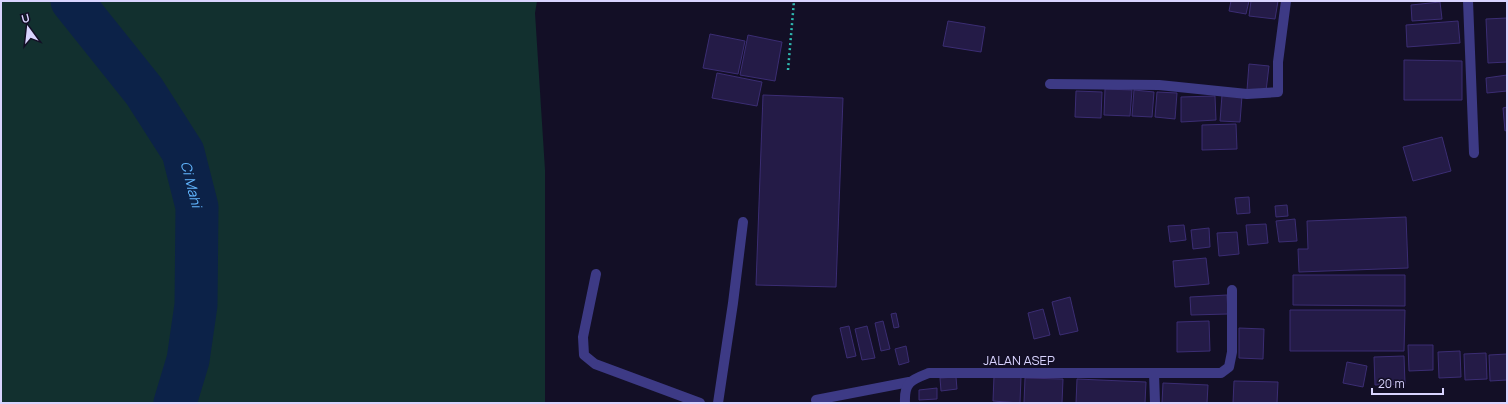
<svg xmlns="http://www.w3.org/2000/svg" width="1508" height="404" font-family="Manrope,sans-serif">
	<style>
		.green { fill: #12302f }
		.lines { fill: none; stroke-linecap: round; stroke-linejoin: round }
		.river { stroke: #0c2248; stroke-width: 43 }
		.building { fill: #241b47; stroke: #3b2d73 }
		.path { stroke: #2fb8b0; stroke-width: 2.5; stroke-dasharray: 2 3; stroke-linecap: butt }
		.minor { stroke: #3d3a85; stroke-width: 10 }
		.labels { text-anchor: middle; stroke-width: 3; stroke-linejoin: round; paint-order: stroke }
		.street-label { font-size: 13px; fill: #d9d4ff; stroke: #130f26 }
		.water-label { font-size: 14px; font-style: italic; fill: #62b6ff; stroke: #130f26 }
	</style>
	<rect width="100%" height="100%" fill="#130f26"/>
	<polygon class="green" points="1,1 537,1 535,13 545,170 545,403 1,403"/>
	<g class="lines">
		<path class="river" id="s1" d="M72,1L144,91L183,152L197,207L196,305L188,360L175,403"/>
	</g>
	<g class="building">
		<polygon points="1231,1 1249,1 1246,14 1229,11"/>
		<polygon points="1251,1 1278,1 1275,19 1249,16"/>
		<polygon points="1440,2 1442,19 1412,21 1411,5"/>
		<polygon points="1507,18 1507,62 1488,63 1486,19"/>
		<polygon points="948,21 985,27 981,52 943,46"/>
		<polygon points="1458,21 1460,43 1407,47 1406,25"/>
		<polygon points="710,34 745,41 738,74 703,68"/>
		<polygon points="748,35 782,42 775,81 740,75"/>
		<polygon points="1404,60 1462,61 1462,100 1404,100"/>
		<polygon points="1249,64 1269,66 1266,91 1247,90"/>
		<polygon points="717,73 762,82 757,106 712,98"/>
		<polygon points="1507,75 1507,91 1487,93 1486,78"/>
		<polygon points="1105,89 1132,90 1130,116 1104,115"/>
		<polygon points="1134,90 1154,92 1152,117 1132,116"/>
		<polygon points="1076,91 1102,92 1101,118 1075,117"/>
		<polygon points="1157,92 1177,93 1175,119 1155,117"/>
		<polygon points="763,95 843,98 836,287 756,285"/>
		<polygon points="1222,95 1242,96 1240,122 1220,121"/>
		<polygon points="1215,96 1216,120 1181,122 1181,97"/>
		<polygon points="1507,107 1507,130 1505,131 1503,108"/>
		<polygon points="1236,124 1237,149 1202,150 1202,125"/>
		<polygon points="1442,137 1451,171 1413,181 1403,147"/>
		<polygon points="1249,197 1250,213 1237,214 1235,198"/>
		<polygon points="1287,205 1288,216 1276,217 1275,206"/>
		<polygon points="1406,217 1408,268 1299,272 1298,249 1308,249 1307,221"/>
		<polygon points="1295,219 1297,241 1279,242 1276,221"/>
		<polygon points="1266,224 1268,243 1248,245 1246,225"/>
		<polygon points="1184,225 1186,240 1170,242 1168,226"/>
		<polygon points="1209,228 1210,247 1193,249 1191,230"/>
		<polygon points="1237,232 1239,254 1219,256 1217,233"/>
		<polygon points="1206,258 1209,284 1175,287 1173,261"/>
		<polygon points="1293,275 1405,275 1405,306 1293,305"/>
		<polygon points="1227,295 1228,314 1191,315 1190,297"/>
		<polygon points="1070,297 1078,331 1060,335 1052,302"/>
		<polygon points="1043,309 1050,335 1034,339 1028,313"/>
		<polygon points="1290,310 1405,310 1404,351 1290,351"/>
		<polygon points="896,313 899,327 894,328 891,314"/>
		<polygon points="883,321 890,349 881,351 875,323"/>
		<polygon points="1209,321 1210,351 1177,352 1177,322"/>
		<polygon points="849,326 856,356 847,358 840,328"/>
		<polygon points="867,326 875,358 862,360 855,329"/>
		<polygon points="1239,328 1264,329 1263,359 1239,358"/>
		<polygon points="1408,345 1433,345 1433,370 1409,371"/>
		<polygon points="906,346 909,362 899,365 895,349"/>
		<polygon points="1460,351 1461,377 1439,378 1438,352"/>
		<polygon points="1486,353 1487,379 1465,380 1464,354"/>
		<polygon points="1507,354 1507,380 1490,381 1489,355"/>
		<polygon points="1404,356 1405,384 1375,385 1374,357"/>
		<polygon points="1347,362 1367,366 1363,387 1343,383"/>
		<polygon points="994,376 1021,377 1020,403 993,401"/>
		<polygon points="956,377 957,389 941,391 940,378"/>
		<polygon points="1025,378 1063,379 1062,403 1024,403"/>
		<polygon points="1077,379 1146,382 1145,403 1076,403"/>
		<polygon points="1234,381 1278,382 1277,403 1233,403"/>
		<polygon points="1163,383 1208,385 1207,403 1162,403"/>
		<polygon points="937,388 937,399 919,400 919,390"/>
	</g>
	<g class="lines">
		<polyline class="path" points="788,70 794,1"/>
		<g class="minor">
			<polyline points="1468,1 1474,153"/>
			<polyline points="1050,84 1159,85 1247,94 1278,92 1278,62 1286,1"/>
			<polyline points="596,274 583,337 584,355 595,364 700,403"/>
			<polyline points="1154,373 1155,403"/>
			<polyline points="816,400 909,382"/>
			<polyline points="718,403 733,303 743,222"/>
			<path d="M905,403C904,382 911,380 929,373H1221L1229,367L1232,352V290"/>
		</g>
	</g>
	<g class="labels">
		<g class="street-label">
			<text x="1019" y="365">JALAN ASEP</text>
		</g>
		<g class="water-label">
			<text dy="5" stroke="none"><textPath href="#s1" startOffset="221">Ci Mahi</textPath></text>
		</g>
	</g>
	<rect width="1508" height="404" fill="none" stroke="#d9d4ff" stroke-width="4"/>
	<g transform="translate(28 28) rotate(345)" stroke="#130f26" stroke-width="3" paint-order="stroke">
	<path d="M0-3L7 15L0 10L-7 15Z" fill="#d9d4ff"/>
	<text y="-6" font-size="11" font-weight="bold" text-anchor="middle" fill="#d9d4ff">U</text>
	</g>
	<path d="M1372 388v6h71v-6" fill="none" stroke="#d9d4ff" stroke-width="2"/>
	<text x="1378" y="388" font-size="12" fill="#d9d4ff" stroke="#130f26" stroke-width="3" paint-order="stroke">20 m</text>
</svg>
